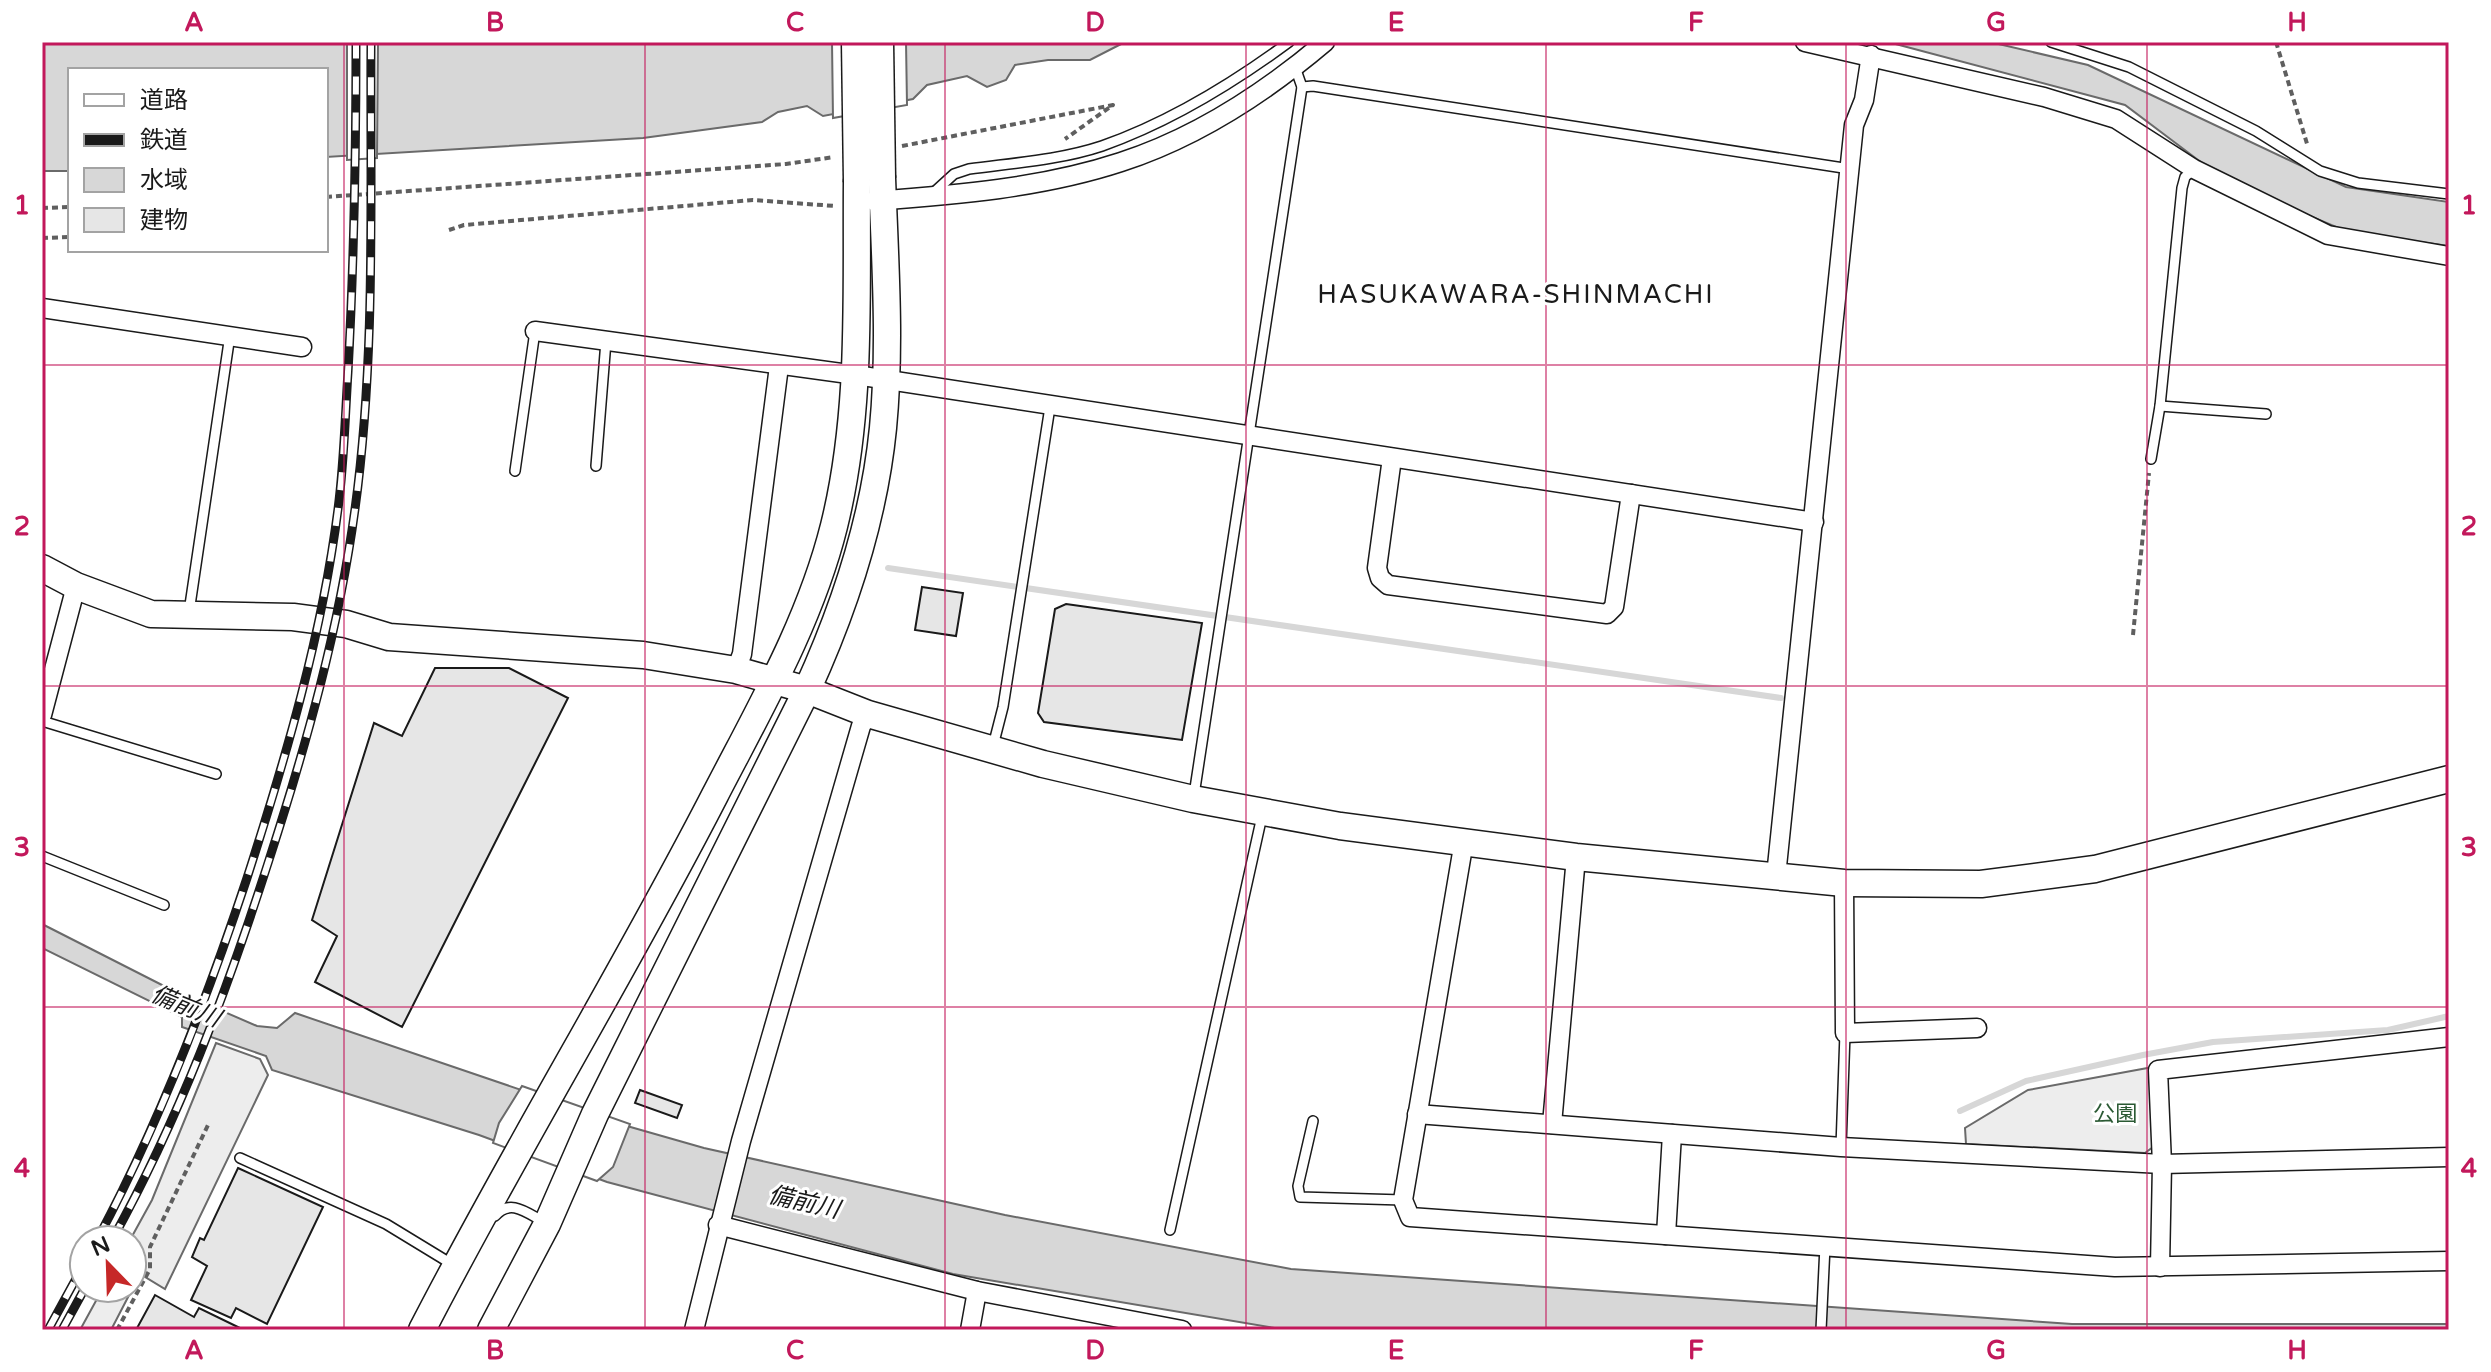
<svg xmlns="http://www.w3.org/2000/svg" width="2491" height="1372" font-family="'Varela Round','Noto Sans JP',sans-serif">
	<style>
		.built { fill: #ededed; stroke: #6a6a6a; stroke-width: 2 }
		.water { fill: #d7d7d7; stroke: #6a6a6a; stroke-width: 2 }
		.pier { fill: #fff; stroke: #6a6a6a; stroke-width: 2 }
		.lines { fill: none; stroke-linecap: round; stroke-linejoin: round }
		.stream { stroke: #d7d7d7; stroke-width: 6 }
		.building { fill: #e6e6e6; stroke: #1a1a1a; stroke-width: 2 }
		.lane-casing { stroke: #1a1a1a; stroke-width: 12 }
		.street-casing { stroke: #1a1a1a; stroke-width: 21 }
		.secondary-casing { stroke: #1a1a1a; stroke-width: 29 }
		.path { stroke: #5f5f5f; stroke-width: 4; stroke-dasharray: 6 4; stroke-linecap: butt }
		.lane { stroke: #fff; stroke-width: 9 }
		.street { stroke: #fff; stroke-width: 18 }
		.secondary { stroke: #fff; stroke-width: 26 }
		.rail-casing { stroke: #1a1a1a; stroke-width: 9 }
		.rail { stroke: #fff; stroke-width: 6; stroke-dasharray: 18; stroke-linecap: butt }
		.secondary-bridge-casing { stroke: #1a1a1a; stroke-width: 29; stroke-linecap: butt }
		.secondary-bridge { stroke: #fff; stroke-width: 26 }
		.grid { fill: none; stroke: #c2185b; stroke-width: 2; stroke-opacity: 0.55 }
		.labels { text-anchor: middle; stroke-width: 6; stroke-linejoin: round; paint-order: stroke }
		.park-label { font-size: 22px; fill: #2b5a34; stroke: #fff }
		.water-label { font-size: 24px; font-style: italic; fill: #1a1a1a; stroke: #fff }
		.quarter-label { font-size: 26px; letter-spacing: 2px; fill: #1a1a1a; stroke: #fff }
		.neatline { fill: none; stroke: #c2185b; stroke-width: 3 }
		.grid-label { font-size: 26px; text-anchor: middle; font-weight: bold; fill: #c2185b }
	</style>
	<rect width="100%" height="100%" fill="#fff"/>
	<g class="built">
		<polygon points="216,1043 260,1059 268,1075 165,1289 140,1274 111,1330 80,1330 103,1288 132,1288 130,1240 152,1200"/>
		<polygon points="2153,1067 2153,1147 2145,1153 1966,1144 1965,1128 2028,1090"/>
	</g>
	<g class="water">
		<polygon points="42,42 1125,42 1090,60 1048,60 1015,65 1006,80 987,87 967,76 927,85 913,99 823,116 807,106 778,112 762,122 643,138 326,157 326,70 70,70 70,171 42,171"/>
		<polygon points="1888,42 1990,42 2088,65 2346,187 2449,202 2449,246 2348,232 2286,206 2206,166 2125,105"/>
		<polygon points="42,924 162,985 257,1026 277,1028 295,1013 627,1126 704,1148 1005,1215 1291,1269 2072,1324 2449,1324 2449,1330 1287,1330 953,1274 607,1182 479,1135 272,1070 266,1056 182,1027 182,1017 42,948"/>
	</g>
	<g class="pier">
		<polygon points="347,42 378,42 377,158 347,160"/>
		<polygon points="832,42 906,42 907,105 833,118"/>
		<polygon points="522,1086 630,1124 613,1167 597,1181 493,1143 499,1123"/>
	</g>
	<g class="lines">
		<g class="stream">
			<polyline points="888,568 1781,698"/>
			<polyline points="1960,1111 2026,1081 2143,1055 2213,1042 2388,1030 2449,1016"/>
		</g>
	</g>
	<g class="building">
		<polygon points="922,587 963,593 956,636 915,630"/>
		<polygon points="1066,604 1202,623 1182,740 1044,722 1038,713 1055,609"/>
		<polygon points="435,668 509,668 568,698 402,1027 315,982 337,936 312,920 374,723 402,736"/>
		<polygon points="640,1090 682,1105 677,1118 635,1103"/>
		<polygon points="238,1168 323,1207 267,1324 236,1308 231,1318 191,1300 207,1266 192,1257 200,1238 204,1240"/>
		<polygon points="155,1295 194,1317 199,1308 244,1330 136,1330"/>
	</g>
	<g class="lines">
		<g class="lane-casing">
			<g id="lane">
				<polyline points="2051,42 2129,67 2256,131 2320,171 2358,183 2449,194"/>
				<polyline points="1302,87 1313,86 1850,169"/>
				<path d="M931,195L954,174L969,169C1013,163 1060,160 1102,146C1170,122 1232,84 1289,42"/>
				<polyline points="2160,406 2266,414"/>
				<polyline points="2151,459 2160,406 2182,188 2185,177 2194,169"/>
				<polyline points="596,466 606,341"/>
				<polyline points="515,471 535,331"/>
				<polyline points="189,612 230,335"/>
				<polyline points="42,721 216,774"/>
				<polyline points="993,746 1003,707 1050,407"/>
				<polyline points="1194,795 1302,87 1295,67"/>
				<polyline points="42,856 164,905"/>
				<polyline points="1313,1121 1298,1186 1300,1197 1403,1200"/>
				<polyline points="1841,1147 1845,1033"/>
				<polyline points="240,1158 386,1224 455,1266"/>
				<path d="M495,1216C510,1198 527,1213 544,1222"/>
				<polyline points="1170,1230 1262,816"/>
				<polyline points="1821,1330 1825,1246"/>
			</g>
		</g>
		<g class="street-casing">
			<g id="street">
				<polyline points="1805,42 2044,97 2116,119 2194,169 2328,235 2449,256"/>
				<path d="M874,201C956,195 1042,188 1121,162C1195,138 1266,92 1325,42"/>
				<polyline points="42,308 302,347"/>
				<polyline points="535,331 856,375 1814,522"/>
				<polyline points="1392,458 1377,568 1380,578 1388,585 1607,614 1614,607 1631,494"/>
				<polyline points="736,670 742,654 779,366"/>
				<polyline points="42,715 76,586"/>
				<polyline points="1464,841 1403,1200 1410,1217 2115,1267 2449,1261"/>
				<polyline points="1776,876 1854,125 1864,100 1871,55"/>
				<polyline points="1844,883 1845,1033 1977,1028"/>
				<polyline points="1417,1114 1841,1147 2162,1164 2449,1157"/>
				<polyline points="1552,1124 1576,857"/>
				<polyline points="718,1225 977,1291 1182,1330"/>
				<polyline points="1666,1235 1672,1134"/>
				<polyline points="2160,1267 2162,1164 2158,1070 2449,1037"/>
				<polyline points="694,1330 741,1141 861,726 868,714"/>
				<polyline points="970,1330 977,1291"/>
			</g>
		</g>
		<g class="secondary-casing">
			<g id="secondary">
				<polyline points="42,568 76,586 151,614 293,617 346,624 389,637 643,655 736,670 807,690 868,714 1043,764 1193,799 1340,826 1576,857 1844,883 1981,884 2095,869 2449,779"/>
				<path d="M422,1330C515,1149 622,976 715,795C760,708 810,622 834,526C862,413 856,297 857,182"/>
				<path d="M491,1330L547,1224L595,1114L807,690C845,607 874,519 883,428C891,345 885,260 882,178"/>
			</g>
		</g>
		<g class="path">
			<polyline points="2276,42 2308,147"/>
			<polyline points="902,146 1113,105 1065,139"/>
			<polyline points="326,197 786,164 834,157"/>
			<polyline points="42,208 70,207"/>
			<polyline points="449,230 464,225 753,200 835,206"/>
			<polyline points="42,238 70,237"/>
			<polyline points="2133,635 2149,473"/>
			<polyline points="117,1330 150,1269 150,1247 208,1125"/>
		</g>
		<use href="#lane" class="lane"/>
		<use href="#street" class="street"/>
		<use href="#secondary" class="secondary"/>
		<g class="rail-casing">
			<g id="rail">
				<path d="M97,1240C159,1124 206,1002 247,878C286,757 322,635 338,509C344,464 345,418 348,372C354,262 356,153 356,42"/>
				<path d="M112,1240C179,1119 227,991 269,860C306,746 339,629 355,509C376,355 370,197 371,42"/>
				<polyline points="48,1330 84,1264"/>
				<polyline points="62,1330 85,1288"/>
			</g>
		</g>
		<use href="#rail" class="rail"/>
		<g class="secondary-bridge-casing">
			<g id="secondary-bridge">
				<polyline points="855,42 857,182"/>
				<polyline points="880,42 882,178"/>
			</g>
		</g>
		<use href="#secondary-bridge" class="secondary-bridge"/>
	</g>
	<path class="grid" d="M344,42V1330M645,42V1330M945,42V1330M1246,42V1330M1546,42V1330M1846,42V1330M2147,42V1330M42,365H2449M42,686H2449M42,1007H2449"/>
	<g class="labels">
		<g class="park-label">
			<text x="2115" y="1121">公園</text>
		</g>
		<g class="water-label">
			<text transform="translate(186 1006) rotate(22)" y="8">備前川</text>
			<text transform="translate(804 1202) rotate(13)" y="8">備前川</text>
		</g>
		<g class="quarter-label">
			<text x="1516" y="303">HASUKAWARA-SHINMACHI</text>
		</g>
	</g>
	<rect width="2491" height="1372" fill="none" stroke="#ffffff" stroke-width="88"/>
	<rect x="68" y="68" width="260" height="184" fill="#ffffff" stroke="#a3a3a3" stroke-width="2"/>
	<rect x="84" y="94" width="40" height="12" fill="#ffffff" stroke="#a3a3a3" stroke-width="2"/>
	<text x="140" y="108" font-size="24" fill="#1a1a1a">道路</text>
	<rect x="84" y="134" width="40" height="12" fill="#1a1a1a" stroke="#a3a3a3" stroke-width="2"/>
	<text x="140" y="148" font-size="24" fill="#1a1a1a">鉄道</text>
	<rect x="84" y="168" width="40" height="24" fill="#d7d7d7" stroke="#a3a3a3" stroke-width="2"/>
	<text x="140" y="188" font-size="24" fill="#1a1a1a">水域</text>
	<rect x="84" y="208" width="40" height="24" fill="#e6e6e6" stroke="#a3a3a3" stroke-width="2"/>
	<text x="140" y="228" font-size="24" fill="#1a1a1a">建物</text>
	<g transform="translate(108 1264) rotate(337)"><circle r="38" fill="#ffffff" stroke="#a3a3a3" stroke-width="2"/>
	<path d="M0-6L14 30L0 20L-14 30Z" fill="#c62828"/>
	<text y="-12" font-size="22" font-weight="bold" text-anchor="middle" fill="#1a1a1a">N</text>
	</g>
	<rect x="44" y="44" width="2403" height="1284" class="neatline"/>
	<g class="grid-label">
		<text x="194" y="31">A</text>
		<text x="495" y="31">B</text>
		<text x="795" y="31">C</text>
		<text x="1095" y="31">D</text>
		<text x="1396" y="31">E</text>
		<text x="1696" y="31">F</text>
		<text x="1996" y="31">G</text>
		<text x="2297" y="31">H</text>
		<text x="22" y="214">1</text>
		<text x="2469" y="214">1</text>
		<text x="22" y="535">2</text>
		<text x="2469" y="535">2</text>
		<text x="22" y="856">3</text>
		<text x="2469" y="856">3</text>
		<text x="22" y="1177">4</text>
		<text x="2469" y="1177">4</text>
		<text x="194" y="1359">A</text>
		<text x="495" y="1359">B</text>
		<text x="795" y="1359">C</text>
		<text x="1095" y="1359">D</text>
		<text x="1396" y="1359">E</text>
		<text x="1696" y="1359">F</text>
		<text x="1996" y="1359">G</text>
		<text x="2297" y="1359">H</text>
	</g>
</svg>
